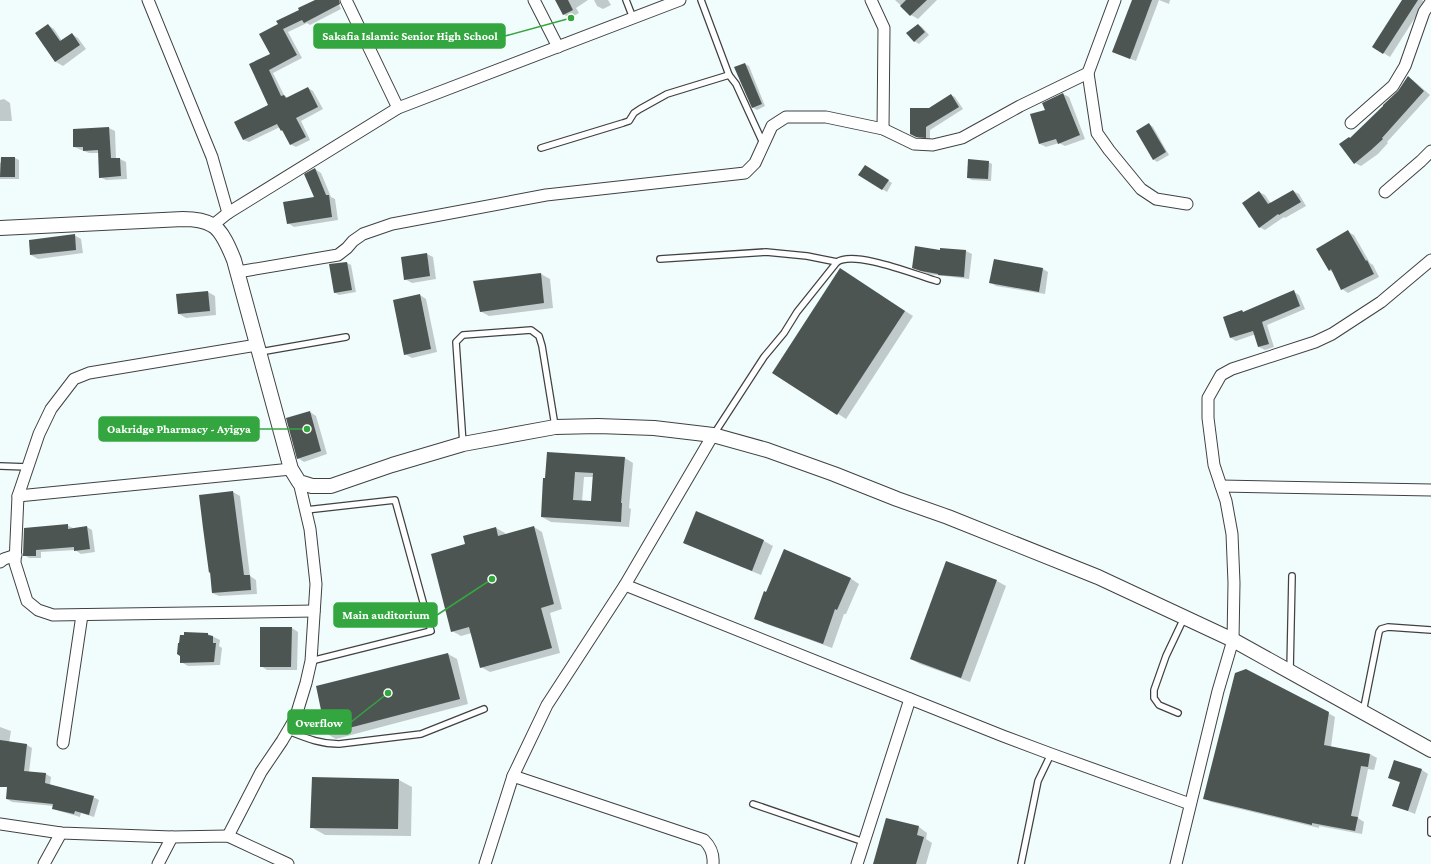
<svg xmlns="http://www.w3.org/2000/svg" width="1431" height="864" font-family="'Crimson Pro',serif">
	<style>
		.shadow { fill: #0003; fill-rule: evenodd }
		.building { fill: #4c5551; fill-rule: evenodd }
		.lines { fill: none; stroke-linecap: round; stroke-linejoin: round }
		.service-casing { stroke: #414141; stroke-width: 8 }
		.minor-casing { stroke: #414141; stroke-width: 13 }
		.tertiary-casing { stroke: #414141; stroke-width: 16 }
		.service { stroke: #fff; stroke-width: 5.5 }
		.minor { stroke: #fff; stroke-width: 11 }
		.tertiary { stroke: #fff; stroke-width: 14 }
		.leader { fill: none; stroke: #34a640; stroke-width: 1.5 }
		.callout-dot { fill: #34a640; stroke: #fff; stroke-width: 1.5 }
		.callout { fill: #34a640; stroke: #34a640; stroke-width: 1.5 }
		.callout-label { font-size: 12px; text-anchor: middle; font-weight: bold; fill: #fff }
	</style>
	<rect width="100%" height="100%" fill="#f1fdfd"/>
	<g class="shadow">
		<polygon points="317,0 337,0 341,9 310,25 307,23 288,32 302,58 273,73 284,95 288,98 308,88 313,91 323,109 301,121 310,140 296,147 290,144 284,132 281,130 280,127 249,142 244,140 236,122 269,106 250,65 272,55 279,24"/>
		<polygon points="556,0 588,0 576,8 579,13 570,18 563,14"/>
		<polygon points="594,0 608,0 611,5 603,9 597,6"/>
		<polygon points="895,0 937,0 918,19 911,15"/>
		<polygon points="1133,0 1170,0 1169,4 1159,0 1136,61 1113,52"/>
		<polygon points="1403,0 1422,0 1425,2 1390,57 1374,47"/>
		<polygon points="48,25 54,29 62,41 72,34 78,38 86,49 63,66 56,62 36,34"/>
		<polygon points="918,25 922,27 929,35 919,44 914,41"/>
		<polygon points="745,64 749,66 765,106 757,110 752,107"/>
		<polygon points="1408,77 1414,81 1430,95 1387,142 1388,143 1378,154 1361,166 1355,163 1351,139 1399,92"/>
		<polygon points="1063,94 1069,97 1085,139 1065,146 1059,143 1046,147 1040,144 1046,110"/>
		<polygon points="951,95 955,97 963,109 930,130 930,139 921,139 915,136 929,109"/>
		<polygon points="4,99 10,103 12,121 0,121 0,100"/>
		<polygon points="1149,124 1153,127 1169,155 1157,162 1153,159"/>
		<polygon points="109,128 115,131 116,159 120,159 126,162 127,179 106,180 100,177 99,153 89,153 74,147 74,130"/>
		<polygon points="15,158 19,160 19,179 0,179 0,163"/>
		<polygon points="988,162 992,164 991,181 972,180 968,178"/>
		<polygon points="865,166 892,183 887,192 860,175"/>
		<polygon points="315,169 321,173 331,197 335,199 338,220 294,227 288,223 315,198"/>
		<polygon points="1293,191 1299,194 1306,206 1285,218 1284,217 1265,230 1259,227 1259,192 1265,195 1271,204"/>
		<polygon points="1348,232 1354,235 1370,263 1373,265 1379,277 1348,293 1342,289 1334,273 1329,270"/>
		<polygon points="74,235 81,239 83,253 38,259 31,255"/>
		<polygon points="941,249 966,251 972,254 969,279 928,274 913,268 941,251"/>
		<polygon points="427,254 433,257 436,279 412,283 405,279"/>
		<polygon points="994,260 1043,269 1048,272 1045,294 996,286 991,283"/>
		<polygon points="347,263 351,265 356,292 339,295 334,292 330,265"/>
		<polygon points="541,274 550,279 553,308 489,316 480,311"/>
		<polygon points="849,275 913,316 846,419 774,372"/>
		<polygon points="208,292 215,296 216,315 186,318 179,314 178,294"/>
		<polygon points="1294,292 1299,295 1305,309 1267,325 1274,347 1265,350 1259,347 1256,334 1236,341 1231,338 1224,318 1242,312 1244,313"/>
		<polygon points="420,295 426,299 437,352 412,358 405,354"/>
		<polygon points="310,412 316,416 327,454 304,462 298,458"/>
		<path d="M625,458L633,463L629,508L631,509L629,527L551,522L542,517L544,479ZM584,477H593L592,502H582Z"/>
		<polygon points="233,492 240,496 250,576 256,580 257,594 219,596 212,593 211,573 200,496"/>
		<polygon points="697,513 764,541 773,546 761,575 693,547"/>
		<polygon points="67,525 73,528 87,527 92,530 95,552 81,554 75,550 41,552 41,558 29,558 24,555"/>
		<polygon points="534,527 542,532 562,609 550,613 560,653 490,672 481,667 472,633 461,636 452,631 466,545 496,528 505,533 505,535"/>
		<polygon points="850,578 859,584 846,614 844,614 832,648 764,623 755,618"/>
		<polygon points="997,581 1006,586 970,682 920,664 911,659"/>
		<polygon points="292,628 298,632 297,670 267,670 261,666"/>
		<polygon points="208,634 220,640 219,646 222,648 220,665 188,666 181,662"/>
		<polygon points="448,654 457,659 468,704 336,739 327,734 317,687"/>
		<polygon points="1328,713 1335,717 1331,747 1370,754 1377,758 1374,770 1368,769 1358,818 1364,822 1362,834 1319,826 1319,828 1211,802 1204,798"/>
		<polygon points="0,727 11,731 9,743 27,745 32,748 29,772 46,774 51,777 50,785 93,797 99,800 94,817 81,813 80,817 59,811 53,808 54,806 12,802 7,799 9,772 0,771"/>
		<polygon points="1395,761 1422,770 1428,774 1415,814 1393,805 1401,783 1389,778"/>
		<polygon points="399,780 412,787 411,836 325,835 311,827"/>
		<polygon points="919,827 927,833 926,839 932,843 926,864 874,864"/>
	</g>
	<g class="building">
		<polygon points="315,0 339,0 340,4 304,23 302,20 283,29 297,55 269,70 281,96 284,95 286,98 308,87 318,107 296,118 306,137 290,145 282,130 281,131 277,124 243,140 234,122 268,105 249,64 270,54 259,34 278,24 276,21 299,10 298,8"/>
		<polygon points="555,0 568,0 573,10 563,15"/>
		<polygon points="906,0 927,0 910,16 900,6"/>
		<polygon points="1132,0 1152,0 1130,59 1112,52"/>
		<polygon points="1402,0 1418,0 1383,54 1372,47"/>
		<polygon points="48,24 60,41 72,33 80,45 55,62 35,33"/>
		<polygon points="918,24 925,32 914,42 906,33"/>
		<polygon points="745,63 762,104 752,108 734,67"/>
		<polygon points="1408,76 1424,91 1382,138 1383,139 1371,150 1354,164 1339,144 1349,137 1350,138 1383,106 1383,105 1398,91"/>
		<polygon points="1063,93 1080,135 1058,144 1056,139 1039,144 1030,114 1045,110 1042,103"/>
		<polygon points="951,94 959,107 926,127 926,138 916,137 910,134 910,108 929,108"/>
		<polygon points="1149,123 1166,152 1153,160 1136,131"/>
		<polygon points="109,127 111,158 120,158 121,176 99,178 98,150 83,151 83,147 73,147 73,129"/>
		<polygon points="1,157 15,157 15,177 0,177"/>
		<polygon points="968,159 989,161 988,179 967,178"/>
		<polygon points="865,165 889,180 882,190 858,175"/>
		<polygon points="315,168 326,195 329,195 332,217 287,224 283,202 314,197 304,174"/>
		<polygon points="1293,190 1301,202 1279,215 1278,214 1259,228 1242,203 1259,191 1268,204"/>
		<polygon points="1348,230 1366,261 1367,260 1374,274 1341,290 1331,269 1329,271 1316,249"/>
		<polygon points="75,234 76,250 30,255 29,240"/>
		<polygon points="915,246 940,250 940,248 966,250 964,277 938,275 938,274 921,271 912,268"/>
		<polygon points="427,253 430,276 404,280 401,257"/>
		<polygon points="994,259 1043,268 1039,292 989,283"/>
		<polygon points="347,262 352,290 334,293 329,264"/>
		<polygon points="840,268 905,311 837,415 772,373"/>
		<polygon points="541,273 544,303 480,312 473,281"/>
		<polygon points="1294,290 1300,306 1262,322 1269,344 1258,347 1253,331 1230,338 1223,317 1242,310 1243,312"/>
		<polygon points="208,291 210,311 178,314 176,294"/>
		<polygon points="420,294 431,349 404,355 393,300"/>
		<polygon points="310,411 321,451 297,459 286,418"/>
		<path d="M547,452L625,457L621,503H622L621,522L541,517L543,478H545ZM575,472L593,473L591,501L573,500Z"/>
		<polygon points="233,491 244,575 250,575 251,590 212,593 210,572 209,573 203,528 199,495"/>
		<polygon points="696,511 764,540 752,571 683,543"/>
		<polygon points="68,524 68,529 87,526 90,549 74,551 74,547 36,550 36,556 23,556 24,528"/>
		<polygon points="534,526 554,604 541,608 552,648 480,668 469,627 451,632 431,554 465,544 463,536 496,527 498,536"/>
		<polygon points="784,549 851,578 837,610 835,609 823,644 754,619 764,591 766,592"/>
		<polygon points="946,561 997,580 961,678 910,659"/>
		<polygon points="260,627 292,627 291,667 260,667"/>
		<polygon points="184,632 208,633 208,635 213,636 213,643 216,643 214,662 180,663 180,656 177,654 178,643 179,643 180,635 184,635"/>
		<polygon points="448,653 460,699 326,734 316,686"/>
		<polygon points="1246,669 1329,712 1324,745 1370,754 1368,767 1361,766 1351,816 1358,817 1355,831 1312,823 1312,825 1203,799 1235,673"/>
		<polygon points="0,740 27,744 24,771 46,773 45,783 94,796 89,815 75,811 74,814 52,809 53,804 6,799 7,787 0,787"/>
		<polygon points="1394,760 1422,769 1408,811 1392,806 1400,782 1388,778"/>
		<polygon points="312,777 399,779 398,829 310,828"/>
		<polygon points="886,818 919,826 917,835 924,837 916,864 873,864"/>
	</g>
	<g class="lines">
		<g class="service-casing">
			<g id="service">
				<polyline points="626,0 633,18"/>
				<polyline points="701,0 729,75"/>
				<polyline points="541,148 623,123 629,121 634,113 640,109 667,94 729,75 736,84 763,143"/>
				<polyline points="660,259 766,252 807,256 837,262"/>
				<polyline points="260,352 346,337"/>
				<path d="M714,434L764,357L784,333L797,312L837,262C855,250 916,275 937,281"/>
				<polyline points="463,444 456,342 463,335 531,330 539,336 542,346 555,426"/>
				<polyline points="0,466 28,467"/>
				<polyline points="306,510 395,500 431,631 311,661"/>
				<polyline points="1290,671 1292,576"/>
				<polyline points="1363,712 1379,632 1381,629 1388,627 1431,630"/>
				<polyline points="1178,713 1159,705 1154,698 1154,690 1166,656 1184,618"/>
				<path d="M288,731C306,738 320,744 339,744L421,734L484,709"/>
				<polyline points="753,804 864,842"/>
				<polyline points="1431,820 1431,833"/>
				<polyline points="1021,864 1038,781 1051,754"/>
			</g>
		</g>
		<g class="minor-casing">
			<g id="minor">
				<polyline points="148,0 212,157 228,213"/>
				<polyline points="346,0 398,108"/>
				<polyline points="534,0 558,47"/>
				<polyline points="871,0 884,28 883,129"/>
				<polyline points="1115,0 1088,73 1097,133 1109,150 1141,189 1156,199 1187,204"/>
				<polyline points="1351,123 1393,86 1405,66 1424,12 1431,2"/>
				<polyline points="1385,192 1421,161 1431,151"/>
				<polyline points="213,225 228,213 398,108 680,0"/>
				<polyline points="238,272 338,255 347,248 353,241 363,234 392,224 546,195 745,173 755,163 772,126 786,117 826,117 883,129 914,144 933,145 962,138 1020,106 1088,73"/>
				<polyline points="257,345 89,373 74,379 51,409 39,434 18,496 15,563 27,601 38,610 53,615 314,611"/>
				<polyline points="1221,486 1431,490"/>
				<polyline points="18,496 291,469"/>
				<polyline points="0,562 4,559 16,555"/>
				<polyline points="625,585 1003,736 1051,754 1190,804"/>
				<polyline points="63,743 82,615"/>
				<path d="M513,776L704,840C711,847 714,854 713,864"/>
				<polyline points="0,824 61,833 172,837 228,836 288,864"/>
				<polyline points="228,836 261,772 282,741 295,719 306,683 311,661 316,584 310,529 299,482"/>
				<polyline points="44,864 61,833"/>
				<polyline points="158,864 172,837"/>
				<polyline points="485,864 513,776 547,705 625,585 713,435"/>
				<polyline points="857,864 910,699"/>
				<polyline points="1176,864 1218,691 1233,640 1234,583 1232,534 1226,501 1214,465 1208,418 1208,398 1221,375 1232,369 1315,342 1332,334 1381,302 1431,260"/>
			</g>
		</g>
		<g class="tertiary-casing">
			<path id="tertiary" d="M0,228L183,219C193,219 204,220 212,225C222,230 230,250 234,260L291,469L299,482L312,486H331L392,465L463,444L555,427L598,426L654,428L713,435L767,450L834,474L897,499L948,517L1098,577L1233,640L1431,750"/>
		</g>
		<use href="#service" class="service"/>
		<use href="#minor" class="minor"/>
		<use href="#tertiary" class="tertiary"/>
	</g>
	<path class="leader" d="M571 18L505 36M307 429L259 429M492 579L437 615M388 693L351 722"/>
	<g class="callout-dot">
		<circle cx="571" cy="18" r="4"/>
		<circle cx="307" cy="429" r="4"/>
		<circle cx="492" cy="579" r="4"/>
		<circle cx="388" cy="693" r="4"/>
	</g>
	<g class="callout">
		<rect x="314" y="24" width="191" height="24" rx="4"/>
		<rect x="99" y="417" width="160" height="24" rx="4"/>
		<rect x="334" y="603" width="103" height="24" rx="4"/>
		<rect x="288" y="710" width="63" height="24" rx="4"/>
	</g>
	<g class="callout-label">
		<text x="410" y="40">Sakafia Islamic Senior High School</text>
		<text x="179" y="433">Oakridge Pharmacy - Ayigya</text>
		<text x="386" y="619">Main auditorium</text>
		<text x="319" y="727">Overflow</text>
	</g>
</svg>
